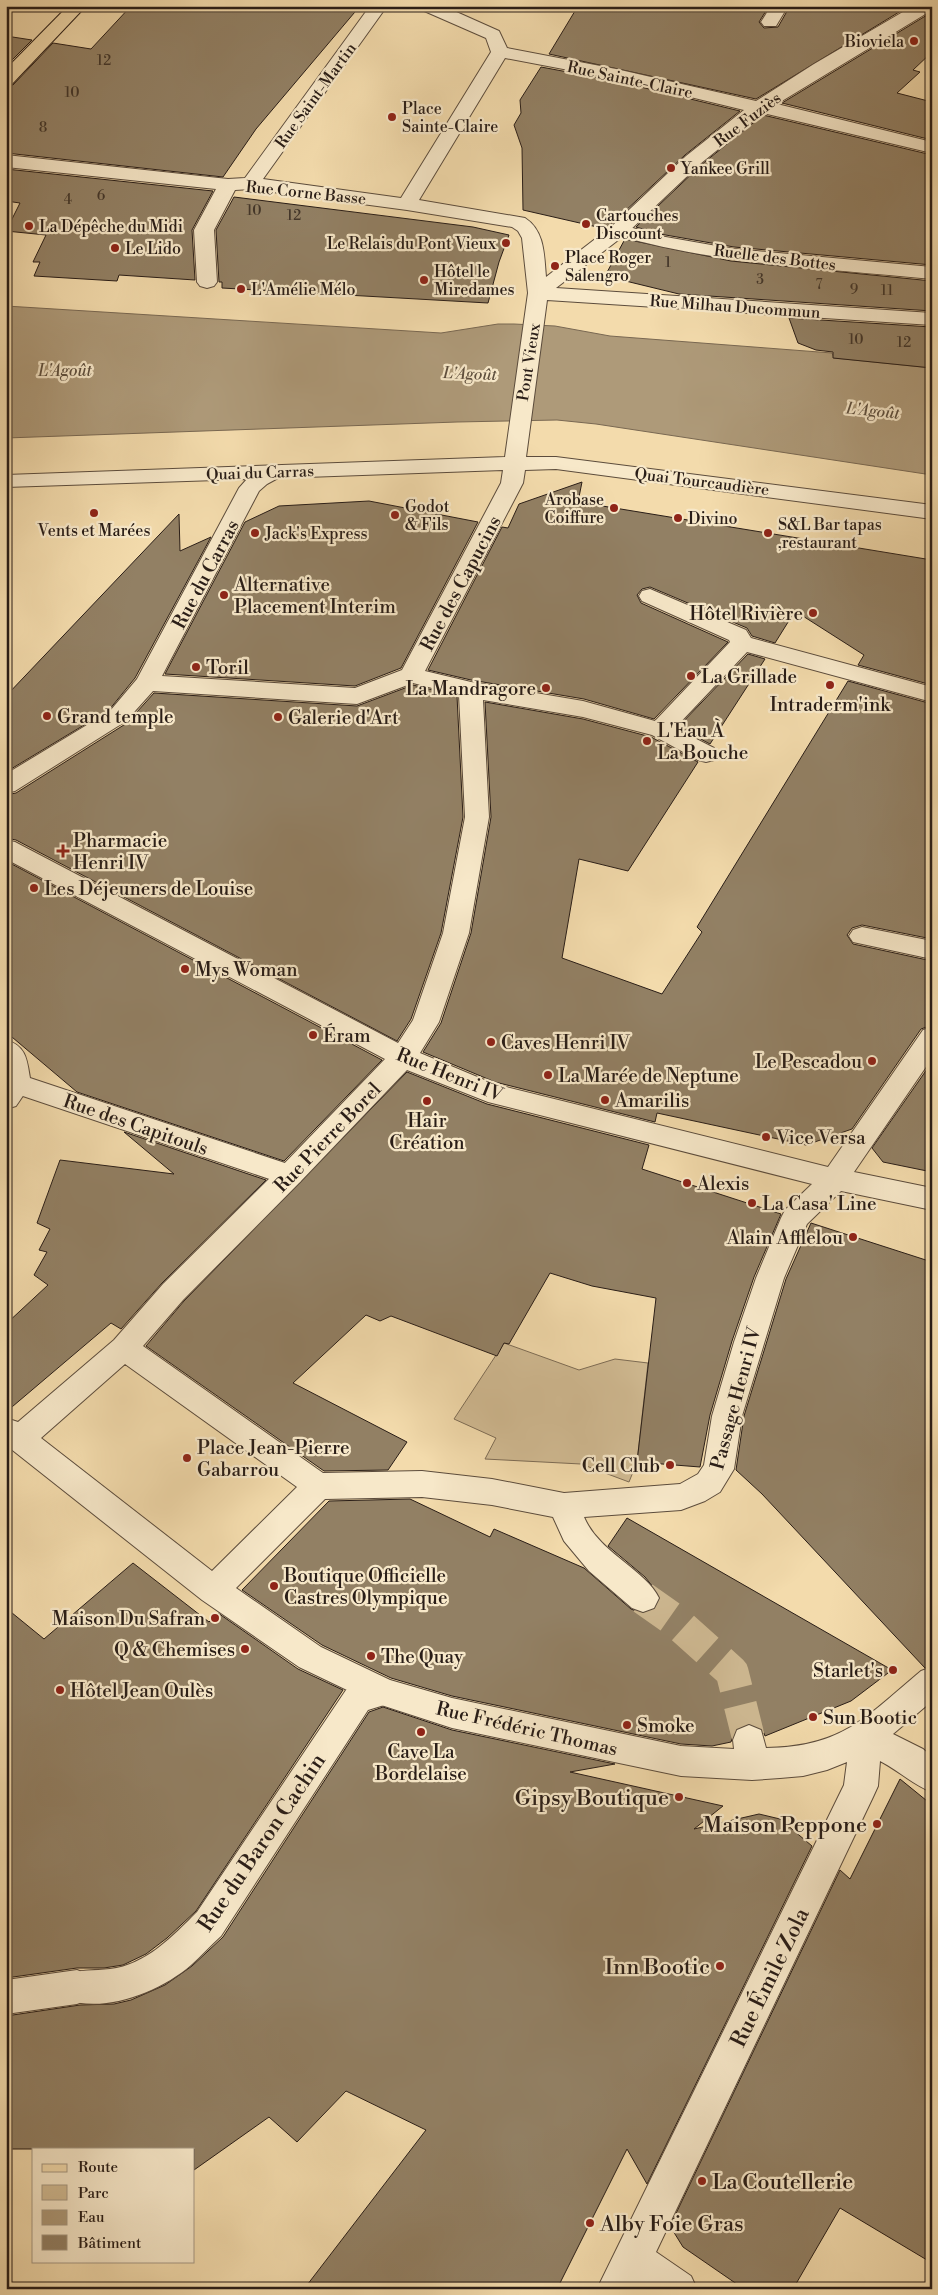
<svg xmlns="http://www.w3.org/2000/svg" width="938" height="2295" font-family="'Libre Bodoni',serif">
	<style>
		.green { fill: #d1bb93; stroke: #7d6c55 }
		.water { fill: #ae9a79; stroke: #796852 }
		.building { fill: #928064; stroke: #291d17 }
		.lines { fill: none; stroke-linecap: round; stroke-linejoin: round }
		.street-tunnel { stroke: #cbb58e; stroke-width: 33; stroke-dasharray: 33 17; stroke-linecap: butt }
		.lane-casing { stroke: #5c4c3c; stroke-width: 2 }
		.street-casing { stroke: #5c4c3c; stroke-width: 2 }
		.primary-casing { stroke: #291d17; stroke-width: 2 }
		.lane { fill: #f7e8c9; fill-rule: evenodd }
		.street { fill: #f7e8c9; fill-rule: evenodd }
		.primary { fill: #f3dbac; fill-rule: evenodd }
		.poi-dot { fill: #8f2418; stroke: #f7e8c9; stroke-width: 2 }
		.labels { text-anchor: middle; stroke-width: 4.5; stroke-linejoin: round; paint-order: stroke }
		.far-number-label { font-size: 14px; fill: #43362a }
		.far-poi-label { font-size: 16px; fill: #291d17; stroke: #f7e8c9; text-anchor: start }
		.far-street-label { font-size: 16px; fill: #291d17; stroke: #f7e8c9 }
		.far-water-label { font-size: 16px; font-style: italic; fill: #5e4f3e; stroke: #f7e8c9 }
		.street-label { font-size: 19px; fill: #291d17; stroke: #f7e8c9 }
		.poi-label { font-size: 19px; fill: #291d17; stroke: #f7e8c9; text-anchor: start }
		.near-poi-label { font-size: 22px; fill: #291d17; stroke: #f7e8c9; text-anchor: end }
		.near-street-label { font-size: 22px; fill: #291d17; stroke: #f7e8c9 }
	</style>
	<rect width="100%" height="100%" fill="#f3dbac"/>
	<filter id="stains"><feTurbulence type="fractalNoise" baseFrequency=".004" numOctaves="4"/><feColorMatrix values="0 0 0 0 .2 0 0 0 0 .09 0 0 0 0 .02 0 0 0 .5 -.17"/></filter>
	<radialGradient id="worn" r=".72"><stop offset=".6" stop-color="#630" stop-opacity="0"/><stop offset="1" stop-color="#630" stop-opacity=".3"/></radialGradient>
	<polygon class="green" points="504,1343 579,1370 615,1359 648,1363 637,1462 629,1482 581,1464 485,1459 496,1438 454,1419"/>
	<polygon class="water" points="6,306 441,333 498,324 514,324 555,326 610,336 832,353 834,358 932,368 932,475 596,424 557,420 457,422 6,438"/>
	<g class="building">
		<polygon points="131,6 360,6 256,129 223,177 6,153 6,87 13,85 53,43 91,49"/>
		<polygon points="578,6 769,6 759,22 764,28 778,27 790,6 909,6 756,99 549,54"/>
		<polygon points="932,12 932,52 913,70 920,72 897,93 932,102 932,140 782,103"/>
		<polygon points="6,36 32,40 6,66"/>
		<polygon points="541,67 616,81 740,111 685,155 606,229 523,210 522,148 514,125 521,113 520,100"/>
		<polygon points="763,115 932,155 932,265 734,247 660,234 636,227 701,165"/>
		<polygon points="6,169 213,191 192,230 195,280 119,275 117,281 34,276 40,262 33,262 46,235 6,231 20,203 6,201"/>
		<polygon points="234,197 473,227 509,235 499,262 488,303 222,288 222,282 219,282 216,230"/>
		<polygon points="625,239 731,261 932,281 932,311 679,294 605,276"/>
		<polygon points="789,318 932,327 932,368 833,358 833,352 816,350 798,343"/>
		<polygon points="582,482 578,502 932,560 932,685 858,665 864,655 795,611 775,643 752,636 747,628 650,587 642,589 637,595 641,603 728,642 654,719 584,699 471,680 428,670 502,527 508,528 519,504"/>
		<polygon points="369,501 478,522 401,668 355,686 165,674 245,522 279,506"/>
		<polygon points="179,514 180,551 211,537 135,678 109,710 6,772 6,696"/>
		<polygon points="748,654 765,659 710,744 678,727"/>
		<polygon points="848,681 932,704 932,939 862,925 852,928 847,935 853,944 932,961 932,1025 921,1029 852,1129 806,1145 657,1113 655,1122 495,1082 423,1052 441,1023 471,933 491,817 485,702 583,719 651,737 698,762 628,871 579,859 562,958 662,994 702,932 697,927"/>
		<polygon points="413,685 457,696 463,817 441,933 411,1019 397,1041 16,840 6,838 6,795 16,793 127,723 154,693 357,706"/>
		<polygon points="6,861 382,1060 284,1161 77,1092 6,1032"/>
		<polygon points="932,1062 932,1172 883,1162 872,1148"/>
		<polygon points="407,1072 487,1104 649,1145 642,1169 781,1214 754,1277 732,1341 710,1415 700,1467 637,1462 656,1298 592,1286 550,1273 509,1344 504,1343 497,1356 391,1316 380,1321 366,1315 293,1383 407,1442 388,1470 324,1471 146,1346 184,1301"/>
		<polygon points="124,1132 266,1180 162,1283 121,1329 111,1323 6,1412 6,1324 48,1285 34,1275 47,1252 39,1250 50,1229 37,1223 60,1160 174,1174"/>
		<polygon points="811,1223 932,1262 932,1665 925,1668 762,1494 736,1470 744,1416 786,1279"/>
		<polygon points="410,1499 490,1537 494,1529 584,1568 631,1609 644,1614 656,1609 661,1597 645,1577 608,1546 627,1518 892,1670 851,1701 765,1736 762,1728 748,1723 735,1729 731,1742 712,1746 681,1744 452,1696 391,1678 322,1645 242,1590 329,1501"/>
		<polygon points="133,1563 209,1622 218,1613 298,1669 343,1690 196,1911 167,1938 146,1954 123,1965 104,1968 77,1968 6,1978 6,1608 44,1639"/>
		<polygon points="383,1707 452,1730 615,1764 570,1772 723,1806 694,1829 759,1814 780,1819 812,1846 647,2184 627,2149 557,2289 304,2289 426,2130 346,2091 297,2142 269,2117 194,2170 194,2149 6,2149 6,2016 80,2005 114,2004 131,2000 165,1985 192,1966 223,1937 369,1712"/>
		<polygon points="900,1779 932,1805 932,2263 840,2208 793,2289 744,2289 683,2247 670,2226 840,1870 850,1879"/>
	</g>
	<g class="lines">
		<polyline class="street-tunnel" points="643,1598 673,1619 732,1672 749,1740"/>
		<g class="lane-casing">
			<g id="lane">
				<polygon points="771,6 788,6 776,26 764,26 761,22"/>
				<path d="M619,224L660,236L734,249L932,267V279C822,268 720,265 612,234L609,230L612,226Z"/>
				<polygon points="862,927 932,941 932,959 853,942 849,936 853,930"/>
				<path d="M6,1040C26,1046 27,1059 30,1078L300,1168L304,1175L300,1182L290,1186L8,1091L6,1087Z"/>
				<path d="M383,1678L394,1682L399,1692L394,1702L368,1710L221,1936C211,1945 201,1956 191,1965C160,1992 104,2014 65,1999L59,1987L65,1975C80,1969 94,1971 110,1969C146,1965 173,1936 197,1912L346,1690L368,1680Z"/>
			</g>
		</g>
		<g class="street-casing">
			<g id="street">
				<path d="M370,6H387L263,179L401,198L491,52L486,38L422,10L420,6H443L499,31L507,48L616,69L756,101L814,64L913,6H932V10L777,104L932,142V153L763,113L700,164L626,234L556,288L932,313V325L547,300L526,457H556L932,505V519L556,469L525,470L523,483L425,671L471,682L583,701L655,721L730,642L729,640L642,601L639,596L642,591L650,589L746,630L751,638L932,687V702L747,652L675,728L714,748L718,754L714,760L706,762L698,760L652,735L583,717L483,700L489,817L469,933L439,1022L420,1053L494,1084L828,1167L923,1030L932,1027V1058L854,1172L932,1188V1210L841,1191L807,1224L784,1278L742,1416L734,1469L720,1492L705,1501L681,1510L584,1517C599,1553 645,1569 659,1598L654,1608L643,1612L632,1608L589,1571L564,1541L553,1517L492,1505L422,1497L325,1499L236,1588L321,1647L390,1680L452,1698L681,1746L734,1749L733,1740L737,1730L749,1725L761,1730L766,1748C843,1747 866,1717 921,1671L932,1667V1701L893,1734L923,1749L932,1757V1792C913,1785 898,1770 880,1761L878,1786L873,1797L656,2252L691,2276L697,2289H644L639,2285L637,2289H597L844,1785L847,1762L827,1770L803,1776L780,1778L752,1780L681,1776L452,1728L372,1702L299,1667L202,1600L6,1445V1418L18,1422L114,1340L163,1284L280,1168L385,1059L6,859V840L15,842L398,1043L413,1020L443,933L465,817L459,695L413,683L357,704L153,691L126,721L15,791L6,793V774L110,711L137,679L239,488L247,479L6,487V475L505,457L528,293L522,238L518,231L512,227L407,210L251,189L235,190L214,230L217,282L214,286L207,288L200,286L197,282L194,230L216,189L6,167V155L228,179L245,178ZM505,58L616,79L744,110L686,156L612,226L546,277C544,255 545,231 525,218L419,200ZM503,470L501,483L402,670L355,688L162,676L259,491L267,484L278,478ZM407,1070L488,1102L812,1184L785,1210L781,1218L756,1278L734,1342L712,1416L704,1465L698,1474L680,1484L564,1493L492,1479L422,1471L323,1473L143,1346L183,1300L300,1182ZM125,1364L297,1487L212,1571L41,1438Z"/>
				<polygon points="18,1074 28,1077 31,1084 16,1106 6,1109 6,1080"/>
				<polygon points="77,1970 89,1975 95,1987 89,1999 77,2004 6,2014 6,1980"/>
			</g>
		</g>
		<g class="primary-casing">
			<polygon id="primary" points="68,6 86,6 12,84 6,85 6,69"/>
		</g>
		<use href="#lane" class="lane"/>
		<use href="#street" class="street"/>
		<use href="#primary" class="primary"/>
	</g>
	<g class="poi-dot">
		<circle cx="914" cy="41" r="5"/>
		<circle cx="392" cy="117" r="5"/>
		<circle cx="671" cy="168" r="5"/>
		<circle cx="586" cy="224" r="5"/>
		<circle cx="29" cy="226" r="5"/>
		<circle cx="506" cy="243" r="5"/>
		<circle cx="115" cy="248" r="5"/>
		<circle cx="555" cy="266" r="5"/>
		<circle cx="424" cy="280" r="5"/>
		<circle cx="241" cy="289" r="5"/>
		<circle cx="614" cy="508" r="5"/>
		<circle cx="94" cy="513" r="5"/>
		<circle cx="395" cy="515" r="5"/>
		<circle cx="678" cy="518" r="5"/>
		<circle cx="255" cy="533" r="5"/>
		<circle cx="768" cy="533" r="5"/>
		<circle cx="224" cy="595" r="5"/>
		<circle cx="813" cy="613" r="5"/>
		<circle cx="196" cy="667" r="5"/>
		<circle cx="691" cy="676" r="5"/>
		<circle cx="830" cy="685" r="5"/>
		<circle cx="546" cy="688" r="5"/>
		<circle cx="47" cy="716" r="5"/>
		<circle cx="278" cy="717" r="5"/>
		<circle cx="647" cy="741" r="5"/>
		<path d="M60.5 843.5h5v5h5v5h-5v5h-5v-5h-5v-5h5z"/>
		<circle cx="34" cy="888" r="5"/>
		<circle cx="185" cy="969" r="5"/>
		<circle cx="313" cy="1035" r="5"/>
		<circle cx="491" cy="1042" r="5"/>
		<circle cx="872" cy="1061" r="5"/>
		<circle cx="548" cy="1075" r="5"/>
		<circle cx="605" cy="1100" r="5"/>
		<circle cx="427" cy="1101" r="5"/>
		<circle cx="766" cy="1137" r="5"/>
		<circle cx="687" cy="1183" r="5"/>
		<circle cx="752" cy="1203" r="5"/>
		<circle cx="853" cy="1237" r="5"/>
		<circle cx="187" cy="1458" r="5"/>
		<circle cx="670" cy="1465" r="5"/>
		<circle cx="274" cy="1586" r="5"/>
		<circle cx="215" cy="1618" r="5"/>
		<circle cx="245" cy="1649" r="5"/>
		<circle cx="371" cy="1656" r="5"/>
		<circle cx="893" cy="1670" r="5"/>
		<circle cx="60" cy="1690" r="5"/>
		<circle cx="813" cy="1717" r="5"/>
		<circle cx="627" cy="1725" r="5"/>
		<circle cx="421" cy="1732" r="5"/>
		<circle cx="679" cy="1797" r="5"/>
		<circle cx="877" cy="1824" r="5"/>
		<circle cx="720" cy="1966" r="5"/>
		<circle cx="702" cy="2181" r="5"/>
		<circle cx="590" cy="2223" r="5"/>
	</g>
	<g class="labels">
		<g class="far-number-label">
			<text x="104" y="65">12</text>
			<text x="72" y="97">10</text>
			<text x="43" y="132">8</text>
			<text x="101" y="200">6</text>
			<text x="68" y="204">4</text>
			<text x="254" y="215">10</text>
			<text x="294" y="220">12</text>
			<text x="668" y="267">1</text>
			<text x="760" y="284">3</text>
			<text x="819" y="289">7</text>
			<text x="854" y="294">9</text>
			<text x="887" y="295">11</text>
			<text x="856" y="344">10</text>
			<text x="904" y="347">12</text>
		</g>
		<g class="far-poi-label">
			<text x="904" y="47" text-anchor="end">Bioviela</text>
			<text x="402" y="114">Place<tspan x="402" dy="18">Sainte-Claire</tspan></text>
			<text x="681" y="174">Yankee Grill</text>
			<text x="596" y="221">Cartouches<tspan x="596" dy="18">Discount</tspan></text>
			<text x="39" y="232">La Dépêche du Midi</text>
			<text x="496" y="249" text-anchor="end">Le Relais du Pont Vieux</text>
			<text x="125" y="254">Le Lido</text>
			<text x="565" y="263">Place Roger<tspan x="565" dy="18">Salengro</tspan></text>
			<text x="434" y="277">Hôtel le<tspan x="434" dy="18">Miredames</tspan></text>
			<text x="251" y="295">L'Amélie Mélo</text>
			<text x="604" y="505" text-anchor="end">Arobase<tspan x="604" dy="18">Coiffure</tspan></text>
			<text x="405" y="512">Godot<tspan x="405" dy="18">&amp; Fils</tspan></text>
			<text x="688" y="524">Divino</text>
			<text x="778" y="530">S&amp;L Bar tapas<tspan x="778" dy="18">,restaurant</tspan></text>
			<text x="94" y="536" text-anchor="middle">Vents et Marées</text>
			<text x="265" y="539">Jack's Express</text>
		</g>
		<g class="far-street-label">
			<text transform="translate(630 79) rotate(12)" y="6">Rue Sainte-Claire</text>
			<text transform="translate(315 95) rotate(-54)" y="6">Rue Saint-Martin</text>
			<text transform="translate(747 119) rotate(-37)" y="6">Rue Fuziès</text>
			<text transform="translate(306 192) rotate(6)" y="6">Rue Corne Basse</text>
			<text transform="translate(775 257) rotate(7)" y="6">Ruelle des Bottes</text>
			<text transform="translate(735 306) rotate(4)" y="6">Rue Milhau Ducommun</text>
			<text transform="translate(528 362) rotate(-81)" y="6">Pont Vieux</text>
			<text transform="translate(260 472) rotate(-2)" y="6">Quai du Carras</text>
			<text transform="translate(702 481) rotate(7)" y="6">Quai Tourcaudière</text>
		</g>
		<g class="far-water-label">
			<text x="65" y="376">L'Agoût</text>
			<text transform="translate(470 373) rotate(2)" y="6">L'Agoût</text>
			<text transform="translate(873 410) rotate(6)" y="6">L'Agoût</text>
		</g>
		<g class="street-label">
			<text transform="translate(205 574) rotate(-62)" y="7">Rue du Carras</text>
			<text transform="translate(460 583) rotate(-62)" y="7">Rue des Capucins</text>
			<text transform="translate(450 1074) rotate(22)" y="7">Rue Henri IV</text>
			<text transform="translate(136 1124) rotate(19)" y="7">Rue des Capitouls</text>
			<text transform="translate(327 1137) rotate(-46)" y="7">Rue Pierre Borel</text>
			<text transform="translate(735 1398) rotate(-75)" y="7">Passage Henri IV</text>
			<text transform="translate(527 1728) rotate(13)" y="7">Rue Frédéric Thomas</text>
		</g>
		<g class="poi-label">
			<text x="234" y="591">Alternative<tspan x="234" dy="22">Placement Interim</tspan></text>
			<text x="803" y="620" text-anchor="end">Hôtel Rivière</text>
			<text x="206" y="674">Toril</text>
			<text x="701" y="683">La Grillade</text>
			<text x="536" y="695" text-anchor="end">La Mandragore</text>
			<text x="830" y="711" text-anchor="middle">Intraderm'ink</text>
			<text x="57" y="723">Grand temple</text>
			<text x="288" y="724">Galerie d'Art</text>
			<text x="657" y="737">L'Eau À<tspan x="657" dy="22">La Bouche</tspan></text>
			<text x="73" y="847">Pharmacie<tspan x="73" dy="22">Henri IV</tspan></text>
			<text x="44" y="895">Les Déjeuners de Louise</text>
			<text x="195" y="976">Mys Woman</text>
			<text x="323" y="1042">Éram</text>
			<text x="501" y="1049">Caves Henri IV</text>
			<text x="862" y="1068" text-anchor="end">Le Pescadou</text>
			<text x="558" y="1082">La Marée de Neptune</text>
			<text x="615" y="1107">Amarilis</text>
			<text x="427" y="1127" text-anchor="middle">Hair<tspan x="427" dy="22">Création</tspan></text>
			<text x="776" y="1144">Vice Versa</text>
			<text x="697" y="1190">Alexis</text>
			<text x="762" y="1210">La Casa' Line</text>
			<text x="843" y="1244" text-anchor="end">Alain Afflelou</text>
			<text x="197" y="1454">Place Jean-Pierre<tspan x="197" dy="22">Gabarrou</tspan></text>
			<text x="660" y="1472" text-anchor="end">Cell Club</text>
			<text x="284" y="1582">Boutique Officielle<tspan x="284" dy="22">Castres Olympique</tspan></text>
			<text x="205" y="1625" text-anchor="end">Maison Du Safran</text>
			<text x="235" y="1656" text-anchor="end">Q &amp; Chemises</text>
			<text x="381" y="1663">The Quay</text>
			<text x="883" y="1677" text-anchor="end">Starlet's</text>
			<text x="70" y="1697">Hôtel Jean Oulès</text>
			<text x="823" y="1724">Sun Bootic</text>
			<text x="637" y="1732">Smoke</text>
			<text x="421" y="1758" text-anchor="middle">Cave La<tspan x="421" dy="22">Bordelaise</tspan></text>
		</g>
		<g class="near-poi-label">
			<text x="669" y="1805">Gipsy Boutique</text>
			<text x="867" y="1832">Maison Peppone</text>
			<text x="710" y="1974">Inn Bootic</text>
			<text x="712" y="2189" text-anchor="start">La Coutellerie</text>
			<text x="600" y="2231" text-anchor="start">Alby Foie Gras</text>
		</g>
		<g class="near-street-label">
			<text transform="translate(261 1842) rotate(-56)" y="8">Rue du Baron Cachin</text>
			<text transform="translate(769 1977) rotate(-64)" y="8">Rue Émile Zola</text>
		</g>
	</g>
	<rect width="938" height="2295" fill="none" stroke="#f3dbac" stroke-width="25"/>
	<rect x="8" y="8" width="923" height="2280" fill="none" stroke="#291d17" stroke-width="2.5"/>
	<rect x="12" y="12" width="913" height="2270" fill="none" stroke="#291d17"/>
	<rect x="32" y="2148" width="162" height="115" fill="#f7e8c9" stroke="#a59782"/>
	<rect x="42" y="2164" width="25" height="8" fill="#f3dbac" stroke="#a59782"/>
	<text x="78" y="2172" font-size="15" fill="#291d17">Route</text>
	<rect x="42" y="2185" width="25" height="15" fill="#d1bb93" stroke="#a59782"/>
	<text x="78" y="2198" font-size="15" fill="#291d17">Parc</text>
	<rect x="42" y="2210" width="25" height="15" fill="#ae9a79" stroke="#a59782"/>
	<text x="78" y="2222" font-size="15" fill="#291d17">Eau</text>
	<rect x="42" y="2235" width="25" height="15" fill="#928064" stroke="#a59782"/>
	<text x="78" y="2248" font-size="15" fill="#291d17">Bâtiment</text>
	<rect width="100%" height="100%" filter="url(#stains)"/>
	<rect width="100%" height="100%" fill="url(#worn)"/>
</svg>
